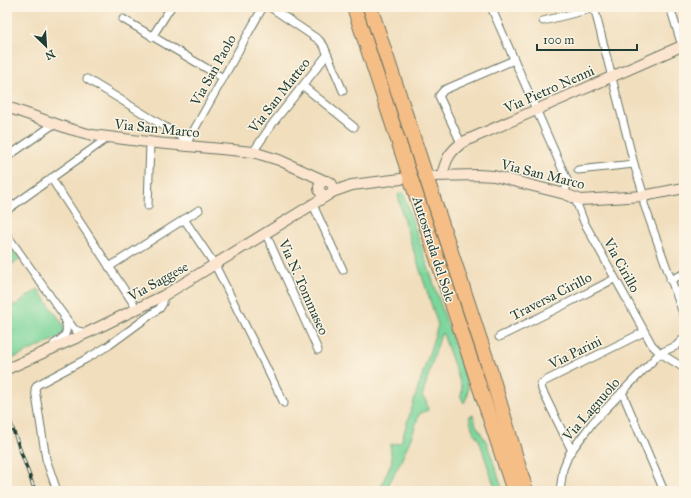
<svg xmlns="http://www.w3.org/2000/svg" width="691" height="498" font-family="'IM FELL Great Primer',serif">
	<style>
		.green { fill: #7dd69c; stroke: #4e8a68 }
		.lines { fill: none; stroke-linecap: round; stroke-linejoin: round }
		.street-casing { stroke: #687564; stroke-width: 9 }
		.secondary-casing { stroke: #687564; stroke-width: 12 }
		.highway-casing { stroke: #687564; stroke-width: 16 }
		.street { stroke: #fff; stroke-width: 7 }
		.secondary { stroke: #fbe5cf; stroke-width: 10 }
		.highway { stroke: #f6be87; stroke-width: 14 }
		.rail-casing { stroke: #1f3d34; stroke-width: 3.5 }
		.rail { stroke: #fcf5e5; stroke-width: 2; stroke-dasharray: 6; stroke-linecap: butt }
		.labels { text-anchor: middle; stroke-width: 3; stroke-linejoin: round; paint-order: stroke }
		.street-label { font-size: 14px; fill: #1f3d34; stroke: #fcf5e5 }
	</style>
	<rect width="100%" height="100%" fill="#fcf5e5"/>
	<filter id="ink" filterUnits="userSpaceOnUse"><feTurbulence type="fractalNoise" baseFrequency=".025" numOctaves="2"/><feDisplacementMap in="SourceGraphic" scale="8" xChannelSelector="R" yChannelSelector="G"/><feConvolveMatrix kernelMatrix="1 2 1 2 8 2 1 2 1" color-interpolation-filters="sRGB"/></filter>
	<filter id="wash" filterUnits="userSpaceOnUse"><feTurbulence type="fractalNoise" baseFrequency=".012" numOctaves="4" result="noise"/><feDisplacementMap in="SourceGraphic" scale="16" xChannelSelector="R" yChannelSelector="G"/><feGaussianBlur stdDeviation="0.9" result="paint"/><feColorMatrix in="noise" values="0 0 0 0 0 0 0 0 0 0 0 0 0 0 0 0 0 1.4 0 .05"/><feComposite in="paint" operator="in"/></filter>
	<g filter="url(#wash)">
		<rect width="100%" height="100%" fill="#f1debd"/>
		<g class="green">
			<polygon points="403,192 468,386 467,397 464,403 461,397 462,388 443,334 441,334 422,396 426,401 428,410 419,414 413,433 401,461 385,491 379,491 392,461 390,445 401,442 438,325 403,218 398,195"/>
			<polygon points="7,242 20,259 7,268"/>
			<polygon points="38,289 62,323 63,326 64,332 58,338 7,361 7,296 14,306"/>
			<polygon points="473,415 476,425 487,443 503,491 496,491 479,440 473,431 469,417"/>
		</g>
	</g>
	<g filter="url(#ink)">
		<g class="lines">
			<g class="street-casing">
				<g id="street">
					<polyline points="270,7 319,40 324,46 343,91"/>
					<polyline points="491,7 568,182 564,194 576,201 584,222 652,345 660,353 684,368"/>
					<polyline points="594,7 634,164 644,196 644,204 684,316"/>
					<polyline points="670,7 682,46"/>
					<polyline points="123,19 223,78"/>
					<polyline points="543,21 595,8"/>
					<polyline points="152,37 171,7"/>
					<polyline points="87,79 188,141"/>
					<polyline points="303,86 354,127"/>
					<polyline points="461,143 439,96 444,90 514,60"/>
					<polyline points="185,146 263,7"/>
					<polyline points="253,152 273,123 327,55"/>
					<polyline points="7,157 54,124"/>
					<polyline points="578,170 634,164"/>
					<polyline points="51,178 137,309"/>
					<polyline points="313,205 343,270"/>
					<polyline points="148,206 150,142"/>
					<polyline points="7,210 109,137"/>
					<polyline points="184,219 215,265 284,403"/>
					<polyline points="266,234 318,350"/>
					<polyline points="7,235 60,310 74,329 78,331 87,333"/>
					<polyline points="109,267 199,210"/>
					<polyline points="670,280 684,274"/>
					<polyline points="499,337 562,306 614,279"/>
					<path d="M54,344C65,337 70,332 64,319"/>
					<polyline points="622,392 664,491"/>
					<polyline points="572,451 542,390 541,384 545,381 644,332"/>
					<polyline points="57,491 46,459 35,389 37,385 86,359 108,346 160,308 163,303 163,296"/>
					<polyline points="560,491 563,469 569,454 593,422 660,353 676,346 684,338"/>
				</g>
			</g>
			<g class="secondary-casing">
				<g id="secondary">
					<polyline points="7,107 70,129 92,135 156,143 253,152 279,160 325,181"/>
					<path d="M442,175C446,160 449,152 463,142L684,45"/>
					<polyline points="433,176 477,175 494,176 565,194 581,200 643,196 684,188"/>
					<circle cx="326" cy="188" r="7"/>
					<polyline points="332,192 352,185 401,179"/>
					<polyline points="7,369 87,333 163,296 328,195"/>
				</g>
			</g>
			<g class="highway-casing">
				<g id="highway">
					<polyline points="354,7 514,491"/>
					<polyline points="370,7 490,370 526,491"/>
				</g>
			</g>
			<use href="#street" class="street"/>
			<use href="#secondary" class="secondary"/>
			<use href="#highway" class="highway"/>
			<g class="rail-casing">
				<polyline id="rail" points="7,413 35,491"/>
			</g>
			<use href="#rail" class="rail"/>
		</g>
	</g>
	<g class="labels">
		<g class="street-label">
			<text transform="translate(213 70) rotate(-61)" y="5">Via San Paolo</text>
			<text transform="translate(549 89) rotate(-24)" y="5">Via Pietro Nenni</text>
			<text transform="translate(279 95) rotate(-52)" y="5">Via San Matteo</text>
			<text transform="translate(157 128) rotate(6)" y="5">Via San Marco</text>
			<text transform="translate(543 174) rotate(14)" y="5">Via San Marco</text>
			<text transform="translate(434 249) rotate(72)" y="5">Autostrada del Sole</text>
			<text transform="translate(622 265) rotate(61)" y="5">Via Cirillo</text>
			<text transform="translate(158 281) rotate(-29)" y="5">Via Saggese</text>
			<text transform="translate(304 287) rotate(66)" y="5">Via N. Tommaseo</text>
			<text transform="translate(551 296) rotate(-27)" y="5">Traversa Cirillo</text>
			<text transform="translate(575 352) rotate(-26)" y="5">Via Parini</text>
			<text transform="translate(591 409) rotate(-49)" y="5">Via Lagnuolo</text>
		</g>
	</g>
	<rect width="691" height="498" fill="none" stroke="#fcf5e5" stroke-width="24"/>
	<g transform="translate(46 46) rotate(155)" stroke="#fcf5e5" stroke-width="3" paint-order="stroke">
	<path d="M0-3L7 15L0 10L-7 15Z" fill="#1f3d34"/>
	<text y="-6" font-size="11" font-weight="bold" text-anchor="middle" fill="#1f3d34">N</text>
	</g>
	<path d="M537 44v6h100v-6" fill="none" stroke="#1f3d34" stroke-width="2"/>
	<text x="543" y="44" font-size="12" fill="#1f3d34" stroke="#fcf5e5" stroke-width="3" paint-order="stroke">100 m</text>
</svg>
